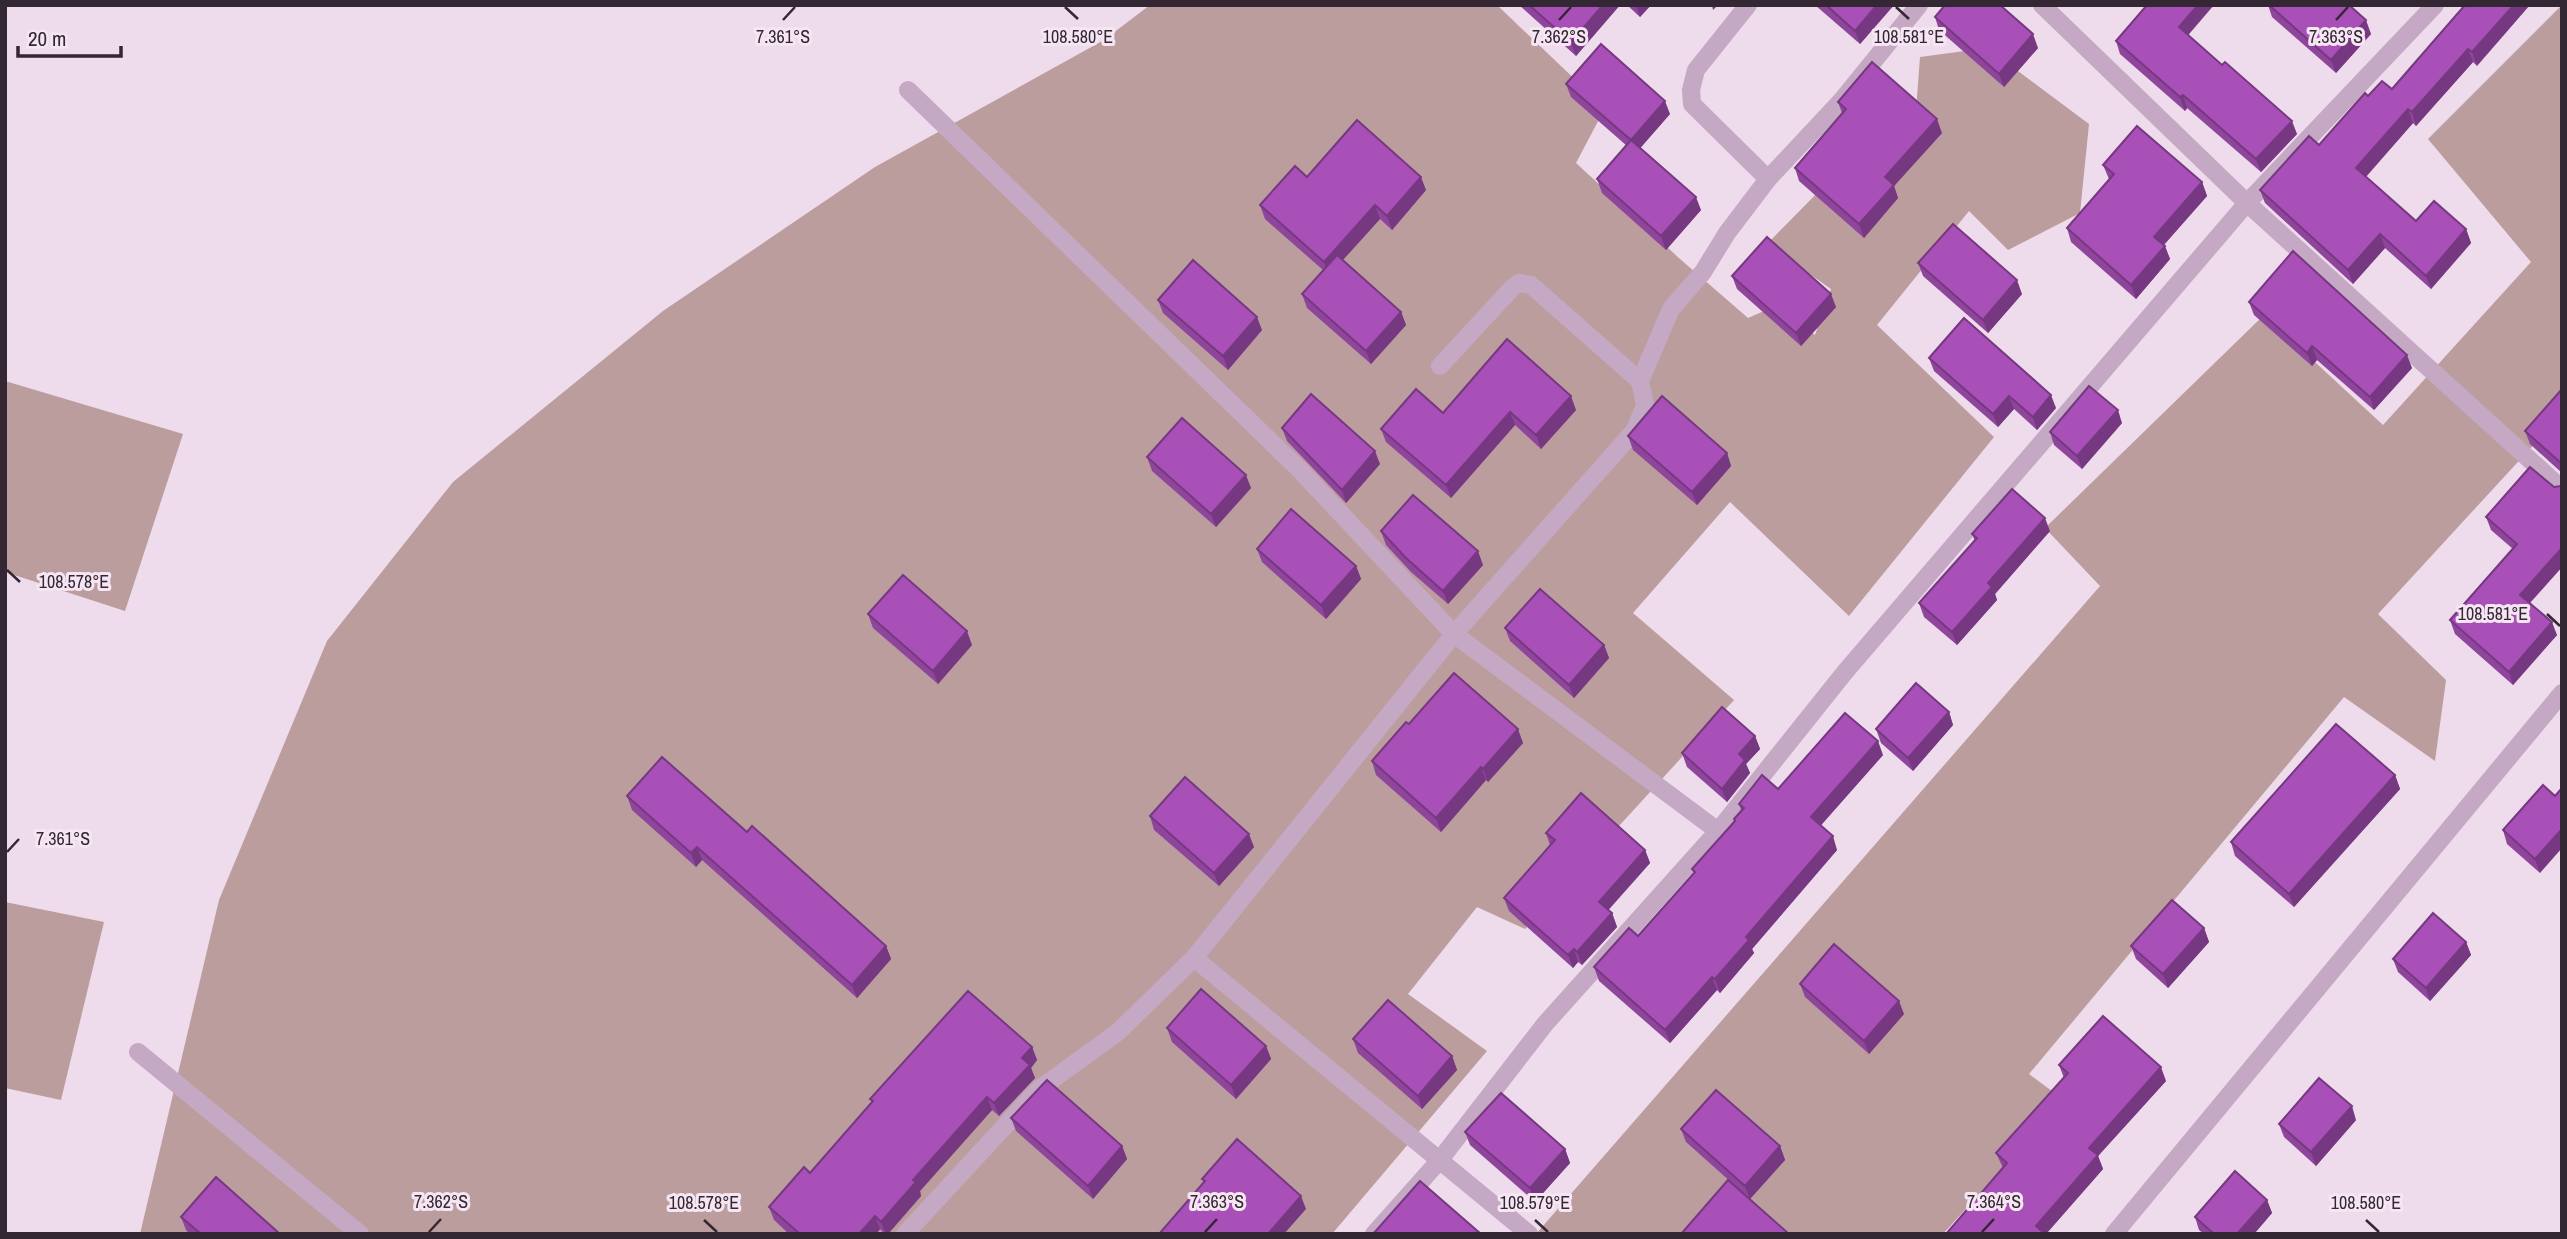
<svg xmlns="http://www.w3.org/2000/svg" width="2567" height="1239" font-family="'Archivo Narrow',sans-serif">
	<style>
		.green { fill: #bb9d9e }
		.lines { fill: none; stroke-linecap: round; stroke-linejoin: round }
		.minor { stroke: #c5a8c3; stroke-width: 18 }
		.wall { fill: #90459d }
		.shaded-wall { fill: #763880 }
		.building { fill: #a850b7; stroke: #763880; stroke-width: 2 }
		.ticks { fill: none; stroke: #322732; stroke-width: 2.5 }
		.ticks-label { font-size: 18px; text-anchor: middle; fill: #322732; stroke: #f6e6f4; stroke-width: 6; stroke-linejoin: round; paint-order: stroke }
	</style>
	<rect width="100%" height="100%" fill="#eedbeb"/>
	<g class="green">
		<polygon points="1150,5 1497,5 1605,108 1576,163 1680,259 1748,318 1780,304 1815,335 1831,289 1767,244 1829,181 1915,124 1920,57 1987,48 2089,124 2080,213 2008,250 1969,211 1877,325 1994,437 1849,616 1730,502 1633,613 1734,700 1525,929 1477,907 1408,994 1487,1051 1332,1234 140,1234 219,900 327,641 453,482 663,311 875,167 1104,40"/>
		<polygon points="2562,5 2562,414 2378,614 2446,680 2435,761 2344,697 2029,1074 2064,1100 1943,1234 1536,1234 2100,586 2045,528 2264,315 2383,425 2531,262 2428,139"/>
		<polygon points="5,381 183,434 125,611 5,572"/>
		<polygon points="5,902 104,922 61,1100 5,1088"/>
	</g>
	<g class="lines">
		<g class="minor">
			<polyline points="1748,5 1696,70 1691,90 1692,104 1768,179"/>
			<polyline points="2042,5 2247,203 2562,489"/>
			<polyline points="908,90 1299,469 1454,634 1718,831"/>
			<polyline points="1440,366 1513,287 1519,283 1531,285 1640,381"/>
			<polyline points="1194,958 1529,1234"/>
			<polyline points="138,1052 360,1234"/>
			<polyline points="905,1234 1038,1090 1118,1032 1194,958 1454,634 1635,430 1645,405 1640,381 1671,309 1703,272 1727,233 1768,179 1842,100 1919,5"/>
			<polyline points="1374,1234 1439,1161 1545,1024 1718,831 1845,672 2247,203 2435,5"/>
			<polyline points="2114,1234 2562,693"/>
		</g>
	</g>
	<g class="wall">
		<polygon points="1519,5 1620,5 1576,56"/>
		<polygon points="1627,5 1651,5 1640,17"/>
		<polygon points="1815,5 1894,5 1860,44"/>
		<polygon points="2268,5 2349,5 2371,34 2336,73 2272,17"/>
		<polygon points="2465,5 2477,66 2473,62 2416,126 2413,123 2366,177 2416,221 2466,229 2471,243 2431,289 2385,248 2353,284 2265,203 2260,190 2319,145 2368,96 2392,89"/>
		<polygon points="1935,17 2038,48 2004,87 1939,30"/>
		<polygon points="2188,35 2297,134 2261,172 2187,108 2185,111 2120,54 2116,41"/>
		<polygon points="1566,84 1670,114 1640,148 1701,210 1666,250 1602,193 1597,179 1627,146 1571,97"/>
		<polygon points="1838,102 1942,133 1894,186 1898,198 1864,238 1799,181 1795,168 1842,113"/>
		<polygon points="2103,165 2202,182 2207,196 2164,245 2170,259 2136,299 2071,242 2067,228 2109,179"/>
		<polygon points="1426,190 1392,230 1380,219 1343,260 1401,312 1406,325 1371,364 1307,308 1302,294 1323,270 1265,219 1260,205"/>
		<polygon points="1918,263 2022,294 1988,333 1923,276"/>
		<polygon points="1732,276 1836,307 1801,346 1737,289"/>
		<polygon points="1158,300 1262,330 1228,370 1163,313"/>
		<polygon points="2249,302 2412,368 2374,410 2317,360 2312,366 2254,315"/>
		<polygon points="1929,358 2056,408 2037,430 2014,409 1998,427 1934,371"/>
		<polygon points="2562,389 2562,473 2530,444 2525,431"/>
		<polygon points="1576,410 1541,449 1515,425 1451,498 1386,442 1381,429 1443,413"/>
		<polygon points="2122,423 2082,469 2054,445 2050,432"/>
		<polygon points="1282,428 1380,464 1346,503 1287,441"/>
		<polygon points="1628,436 1727,453 1731,466 1697,505 1633,450"/>
		<polygon points="1147,457 1251,488 1216,527 1152,471"/>
		<polygon points="2562,486 2562,567 2530,603 2557,635 2513,685 2455,634 2450,620 2513,549 2491,530 2486,517 2554,487"/>
		<polygon points="1381,531 1483,565 1448,604 1411,572 1386,545"/>
		<polygon points="2050,531 1995,594 1997,600 1957,645 1924,617 1919,603 1975,541 1972,534"/>
		<polygon points="1257,549 1356,566 1361,579 1326,619 1262,562"/>
		<polygon points="868,614 972,645 938,684 873,628"/>
		<polygon points="1505,628 1604,645 1609,658 1574,698 1510,641"/>
		<polygon points="1949,712 1953,725 1913,771 1881,743 1876,729"/>
		<polygon points="1409,724 1523,743 1488,782 1486,780 1441,832 1376,775 1372,761"/>
		<polygon points="1755,736 1760,749 1746,764 1750,773 1727,802 1687,767 1682,753"/>
		<polygon points="1883,755 1820,826 1837,850 1752,949 1754,953 1720,993 1717,990 1670,1043 1599,981 1594,967 1638,936 1694,873 1692,869 1734,821 1734,819 1741,810 1739,804 1778,789"/>
		<polygon points="2395,775 2400,789 2294,907 2235,856 2231,842"/>
		<polygon points="627,796 747,832 886,946 891,959 857,998 702,860 696,867 632,810"/>
		<polygon points="2555,796 2540,873 2507,844 2503,830"/>
		<polygon points="1150,816 1254,847 1219,886 1154,830"/>
		<polygon points="1546,833 1645,850 1650,863 1608,910 1612,913 1617,927 1582,965 1578,962 1573,968 1509,911 1504,898 1550,845"/>
		<polygon points="2204,928 2209,942 2168,988 2136,959 2131,946"/>
		<polygon points="2466,942 2471,955 2430,1001 2398,972 2393,959"/>
		<polygon points="1800,984 1904,1014 1869,1054 1805,997"/>
		<polygon points="1167,1028 1266,1046 1271,1059 1236,1099 1172,1042"/>
		<polygon points="1353,1039 1452,1056 1457,1070 1422,1109 1358,1053"/>
		<polygon points="1032,1047 1037,1060 1031,1068 1035,1078 999,1116 992,1110 920,1191 921,1196 888,1234 885,1234 880,1229 876,1234 789,1234 774,1220 769,1207 810,1173 872,1103 870,1099"/>
		<polygon points="2059,1065 2166,1081 2098,1156 2103,1169 2046,1234 1946,1234 2003,1168 1996,1153 2064,1078"/>
		<polygon points="1011,1118 1122,1146 1127,1159 1093,1199 1016,1131"/>
		<polygon points="2356,1120 2316,1166 2284,1137 2279,1124"/>
		<polygon points="1681,1129 1780,1146 1785,1160 1750,1199 1686,1142"/>
		<polygon points="1465,1132 1565,1149 1570,1163 1535,1202 1470,1145"/>
		<polygon points="2267,1200 2272,1213 2254,1234 2204,1234 2199,1230 2195,1217"/>
		<polygon points="181,1217 280,1234 190,1234 186,1230"/>
	</g>
	<g class="shaded-wall">
		<polygon points="1603,5 1620,5 1576,56 1571,42"/>
		<polygon points="1636,5 1651,5 1640,17"/>
		<polygon points="1712,5 1718,5 1713,10"/>
		<polygon points="1877,5 1894,5 1860,44 1855,31"/>
		<polygon points="2198,5 2214,5 2184,40 2179,27"/>
		<polygon points="2514,5 2530,5 2477,66 2472,52"/>
		<polygon points="2366,20 2371,34 2336,73 2331,60"/>
		<polygon points="2033,34 2038,48 2004,87 1999,74"/>
		<polygon points="2468,49 2473,62 2416,126 2412,112"/>
		<polygon points="2183,95 2187,108 2185,111 2180,97"/>
		<polygon points="1665,101 1670,114 1636,153 1631,140"/>
		<polygon points="2408,109 2413,123 2361,182 2356,168"/>
		<polygon points="1937,119 1942,133 1894,186 1898,198 1864,238 1859,224 1885,177"/>
		<polygon points="2292,121 2297,134 2261,172 2256,159"/>
		<polygon points="1421,177 1426,190 1392,230 1387,216"/>
		<polygon points="2202,182 2207,196 2159,250 2154,237"/>
		<polygon points="1696,197 1701,210 1666,250 1661,236"/>
		<polygon points="1375,205 1380,219 1329,275 1324,262"/>
		<polygon points="2466,229 2471,243 2431,289 2426,276"/>
		<polygon points="2380,234 2385,248 2353,284 2348,270"/>
		<polygon points="2165,246 2170,259 2136,299 2131,285"/>
		<polygon points="2017,280 2022,294 1988,333 1983,320"/>
		<polygon points="1831,294 1836,307 1801,346 1796,333"/>
		<polygon points="1401,312 1406,325 1371,364 1366,351"/>
		<polygon points="1257,317 1262,330 1228,370 1223,356"/>
		<polygon points="2312,346 2317,360 2312,366 2307,353"/>
		<polygon points="2407,355 2412,368 2374,410 2370,397"/>
		<polygon points="2051,395 2056,408 2037,430 2033,417"/>
		<polygon points="1571,396 1576,410 1541,449 1536,435"/>
		<polygon points="2009,396 2014,409 1998,427 1993,414"/>
		<polygon points="2118,410 2122,423 2082,469 2077,456"/>
		<polygon points="1510,412 1515,425 1451,498 1446,485"/>
		<polygon points="1375,451 1380,464 1346,503 1342,490"/>
		<polygon points="1727,453 1731,466 1697,505 1692,492"/>
		<polygon points="1246,475 1251,488 1216,527 1211,514"/>
		<polygon points="2045,518 2050,531 1995,594 1997,600 1957,645 1952,632 1988,583"/>
		<polygon points="2562,548 2562,567 2525,608 2520,595"/>
		<polygon points="1478,551 1483,565 1448,604 1443,591"/>
		<polygon points="1356,566 1361,579 1326,619 1321,605"/>
		<polygon points="2552,622 2557,635 2513,685 2509,672"/>
		<polygon points="967,631 972,645 938,684 933,671"/>
		<polygon points="1604,645 1609,658 1574,698 1569,685"/>
		<polygon points="1949,712 1953,725 1913,771 1908,758"/>
		<polygon points="1518,729 1523,743 1488,782 1483,769"/>
		<polygon points="1755,736 1760,749 1746,764 1750,773 1727,802 1722,789 1739,754"/>
		<polygon points="1878,741 1883,755 1816,831 1811,817"/>
		<polygon points="1481,767 1486,780 1441,832 1436,818"/>
		<polygon points="2395,775 2400,789 2294,907 2289,894"/>
		<polygon points="2562,829 2562,848 2540,873 2535,859"/>
		<polygon points="1249,834 1254,847 1219,886 1214,873"/>
		<polygon points="1833,836 1837,850 1752,949 1754,953 1720,993 1715,979 1746,937"/>
		<polygon points="697,847 702,860 696,867 691,853"/>
		<polygon points="1645,850 1650,863 1604,915 1599,902"/>
		<polygon points="1612,913 1617,927 1582,965 1577,952"/>
		<polygon points="2204,928 2209,942 2168,988 2163,974"/>
		<polygon points="2466,942 2471,955 2430,1001 2426,988"/>
		<polygon points="886,946 891,959 857,998 852,985"/>
		<polygon points="1574,949 1578,962 1573,968 1568,955"/>
		<polygon points="1712,977 1717,990 1670,1043 1665,1030"/>
		<polygon points="1899,1001 1904,1014 1869,1054 1864,1041"/>
		<polygon points="1266,1046 1271,1059 1236,1099 1231,1085"/>
		<polygon points="1032,1047 1037,1060 1031,1068 1035,1078 999,1116 994,1103 1022,1058"/>
		<polygon points="1452,1056 1457,1070 1422,1109 1418,1096"/>
		<polygon points="2161,1067 2166,1081 2098,1156 2103,1169 2046,1234 2039,1234 2036,1226 2089,1148"/>
		<polygon points="987,1097 992,1110 920,1191 921,1196 888,1234 886,1234 881,1222 913,1180"/>
		<polygon points="2352,1106 2356,1120 2316,1166 2311,1152"/>
		<polygon points="1122,1146 1127,1159 1093,1199 1088,1186"/>
		<polygon points="1780,1146 1785,1160 1750,1199 1745,1186"/>
		<polygon points="1565,1149 1570,1163 1535,1202 1530,1188"/>
		<polygon points="1301,1196 1306,1209 1284,1234 1268,1234"/>
		<polygon points="2267,1200 2272,1213 2254,1234 2237,1234"/>
		<polygon points="875,1216 880,1229 876,1234 859,1234"/>
	</g>
	<g class="building">
		<polygon points="1529,5 1603,5 1571,42"/>
		<polygon points="1826,5 1877,5 1855,31"/>
		<polygon points="1945,5 2000,5 2033,34 1999,74 1935,17"/>
		<polygon points="2147,5 2198,5 2179,27 2222,65 2225,62 2292,121 2256,159 2183,95 2180,97 2116,41"/>
		<polygon points="2269,5 2349,5 2366,20 2331,60"/>
		<polygon points="2465,5 2514,5 2472,52 2468,49 2412,112 2408,109 2356,168 2416,221 2434,201 2466,229 2426,276 2380,234 2348,270 2260,190 2309,136 2319,145 2365,93 2368,96 2382,81 2392,89"/>
		<polygon points="1601,44 1665,101 1631,140 1566,84"/>
		<polygon points="1872,62 1937,119 1885,177 1894,185 1859,224 1795,168 1846,109 1838,102"/>
		<polygon points="1357,120 1421,177 1387,216 1375,205 1324,262 1260,205 1295,166 1307,177"/>
		<polygon points="2137,126 2202,182 2154,237 2165,246 2131,285 2067,228 2114,174 2103,165"/>
		<polygon points="1631,140 1696,197 1661,236 1597,179"/>
		<polygon points="1953,224 2017,280 1983,320 1918,263"/>
		<polygon points="1767,237 1831,294 1796,333 1732,276"/>
		<polygon points="2293,251 2407,355 2370,397 2312,346 2307,353 2249,302"/>
		<polygon points="1337,255 1401,312 1366,351 1302,294"/>
		<polygon points="1193,260 1257,317 1223,356 1158,300"/>
		<polygon points="1964,318 2051,395 2033,417 2009,396 1993,414 1929,358"/>
		<polygon points="1507,339 1571,396 1536,435 1510,412 1446,485 1381,429 1416,389 1443,413"/>
		<polygon points="2089,386 2118,410 2077,456 2050,432"/>
		<polygon points="2562,389 2562,464 2525,431"/>
		<polygon points="1311,394 1375,451 1342,490 1282,428"/>
		<polygon points="1662,396 1727,453 1692,492 1628,436"/>
		<polygon points="1182,418 1246,475 1211,514 1147,457"/>
		<polygon points="2530,467 2554,487 2562,486 2562,548 2520,595 2552,622 2509,672 2450,620 2517,544 2486,517"/>
		<polygon points="2012,489 2045,518 1988,583 1992,587 1952,632 1919,603 1977,538 1972,534"/>
		<polygon points="1413,495 1478,551 1443,591 1406,558 1381,531"/>
		<polygon points="1291,509 1356,566 1321,605 1257,549"/>
		<polygon points="903,575 967,631 933,671 868,614"/>
		<polygon points="1540,589 1604,645 1569,685 1505,628"/>
		<polygon points="1454,673 1518,729 1483,769 1481,767 1436,818 1372,761 1406,722 1409,724"/>
		<polygon points="1916,683 1949,712 1908,758 1876,729"/>
		<polygon points="1722,707 1755,736 1739,754 1745,760 1722,789 1682,753"/>
		<polygon points="1845,713 1878,741 1811,817 1833,836 1746,937 1749,940 1715,979 1712,977 1665,1030 1594,967 1629,928 1638,936 1695,872 1692,869 1735,821 1734,819 1744,808 1739,804 1762,775 1778,789"/>
		<polygon points="2336,724 2395,775 2289,894 2231,842"/>
		<polygon points="662,757 747,832 752,826 886,946 852,985 697,847 691,853 627,796"/>
		<polygon points="1185,777 1249,834 1214,873 1150,816"/>
		<polygon points="2543,785 2555,796 2562,788 2562,829 2535,859 2503,830"/>
		<polygon points="1581,793 1645,850 1599,902 1612,913 1577,952 1574,949 1568,955 1504,898 1555,840 1546,833"/>
		<polygon points="2172,900 2204,928 2163,974 2131,946"/>
		<polygon points="2433,913 2466,942 2426,988 2393,959"/>
		<polygon points="1834,944 1899,1001 1864,1041 1800,984"/>
		<polygon points="1201,989 1266,1046 1231,1085 1167,1028"/>
		<polygon points="968,991 1032,1047 1022,1058 1030,1065 994,1103 987,1097 913,1180 916,1182 881,1222 875,1216 859,1234 800,1234 769,1207 804,1167 810,1173 873,1101 870,1099"/>
		<polygon points="1388,1000 1452,1056 1418,1096 1353,1039"/>
		<polygon points="2103,1016 2161,1067 2089,1148 2098,1155 2036,1226 2045,1234 1946,1234 2007,1163 1996,1153 2068,1073 2059,1065"/>
		<polygon points="2319,1078 2352,1106 2311,1152 2279,1124"/>
		<polygon points="1047,1080 1122,1146 1088,1186 1011,1118"/>
		<polygon points="1716,1090 1780,1146 1745,1186 1681,1129"/>
		<polygon points="1501,1093 1565,1149 1530,1188 1465,1132"/>
		<polygon points="1237,1139 1301,1196 1268,1234 1159,1234 1205,1181 1202,1179"/>
		<polygon points="2235,1171 2267,1200 2237,1234 2214,1234 2195,1217"/>
		<polygon points="216,1177 280,1234 201,1234 181,1217"/>
		<polygon points="1728,1180 1789,1234 1681,1234"/>
		<polygon points="1420,1181 1481,1234 1373,1234"/>
	</g>
	<path class="ticks" d="M1065,7L1078,19M1896,7L1909,19M783,20L795,7M1559,20L1571,7M2336,20L2348,7M7,570L20,582M2547,614L2560,626M7,852L19,839M704,1220L717,1232M1535,1220L1548,1232M2366,1220L2379,1232M429,1232L441,1219M1205,1232L1217,1219M1982,1232L1994,1219"/>
	<g class="ticks-label">
		<text x="1078" y="43">108.580°E</text>
		<text x="1909" y="43">108.581°E</text>
		<text x="783" y="43">7.361°S</text>
		<text x="1559" y="43">7.362°S</text>
		<text x="2336" y="43">7.363°S</text>
		<text x="74" y="588">108.578°E</text>
		<text x="2493" y="620">108.581°E</text>
		<text x="63" y="845">7.361°S</text>
		<text x="441" y="1208">7.362°S</text>
		<text x="1217" y="1208">7.363°S</text>
		<text x="1994" y="1208">7.364°S</text>
		<text x="704" y="1209">108.578°E</text>
		<text x="1535" y="1209">108.579°E</text>
		<text x="2366" y="1209">108.580°E</text>
	</g>
	<rect width="2567" height="1239" fill="none" stroke="#322732" stroke-width="14"/>
	<path d="M18 46v10h103v-10" fill="none" stroke="#322732" stroke-width="3.5"/>
	<text x="28" y="46" font-size="21" fill="#322732" stroke="#f6e6f4" stroke-width="5" paint-order="stroke">20 m</text>
</svg>
